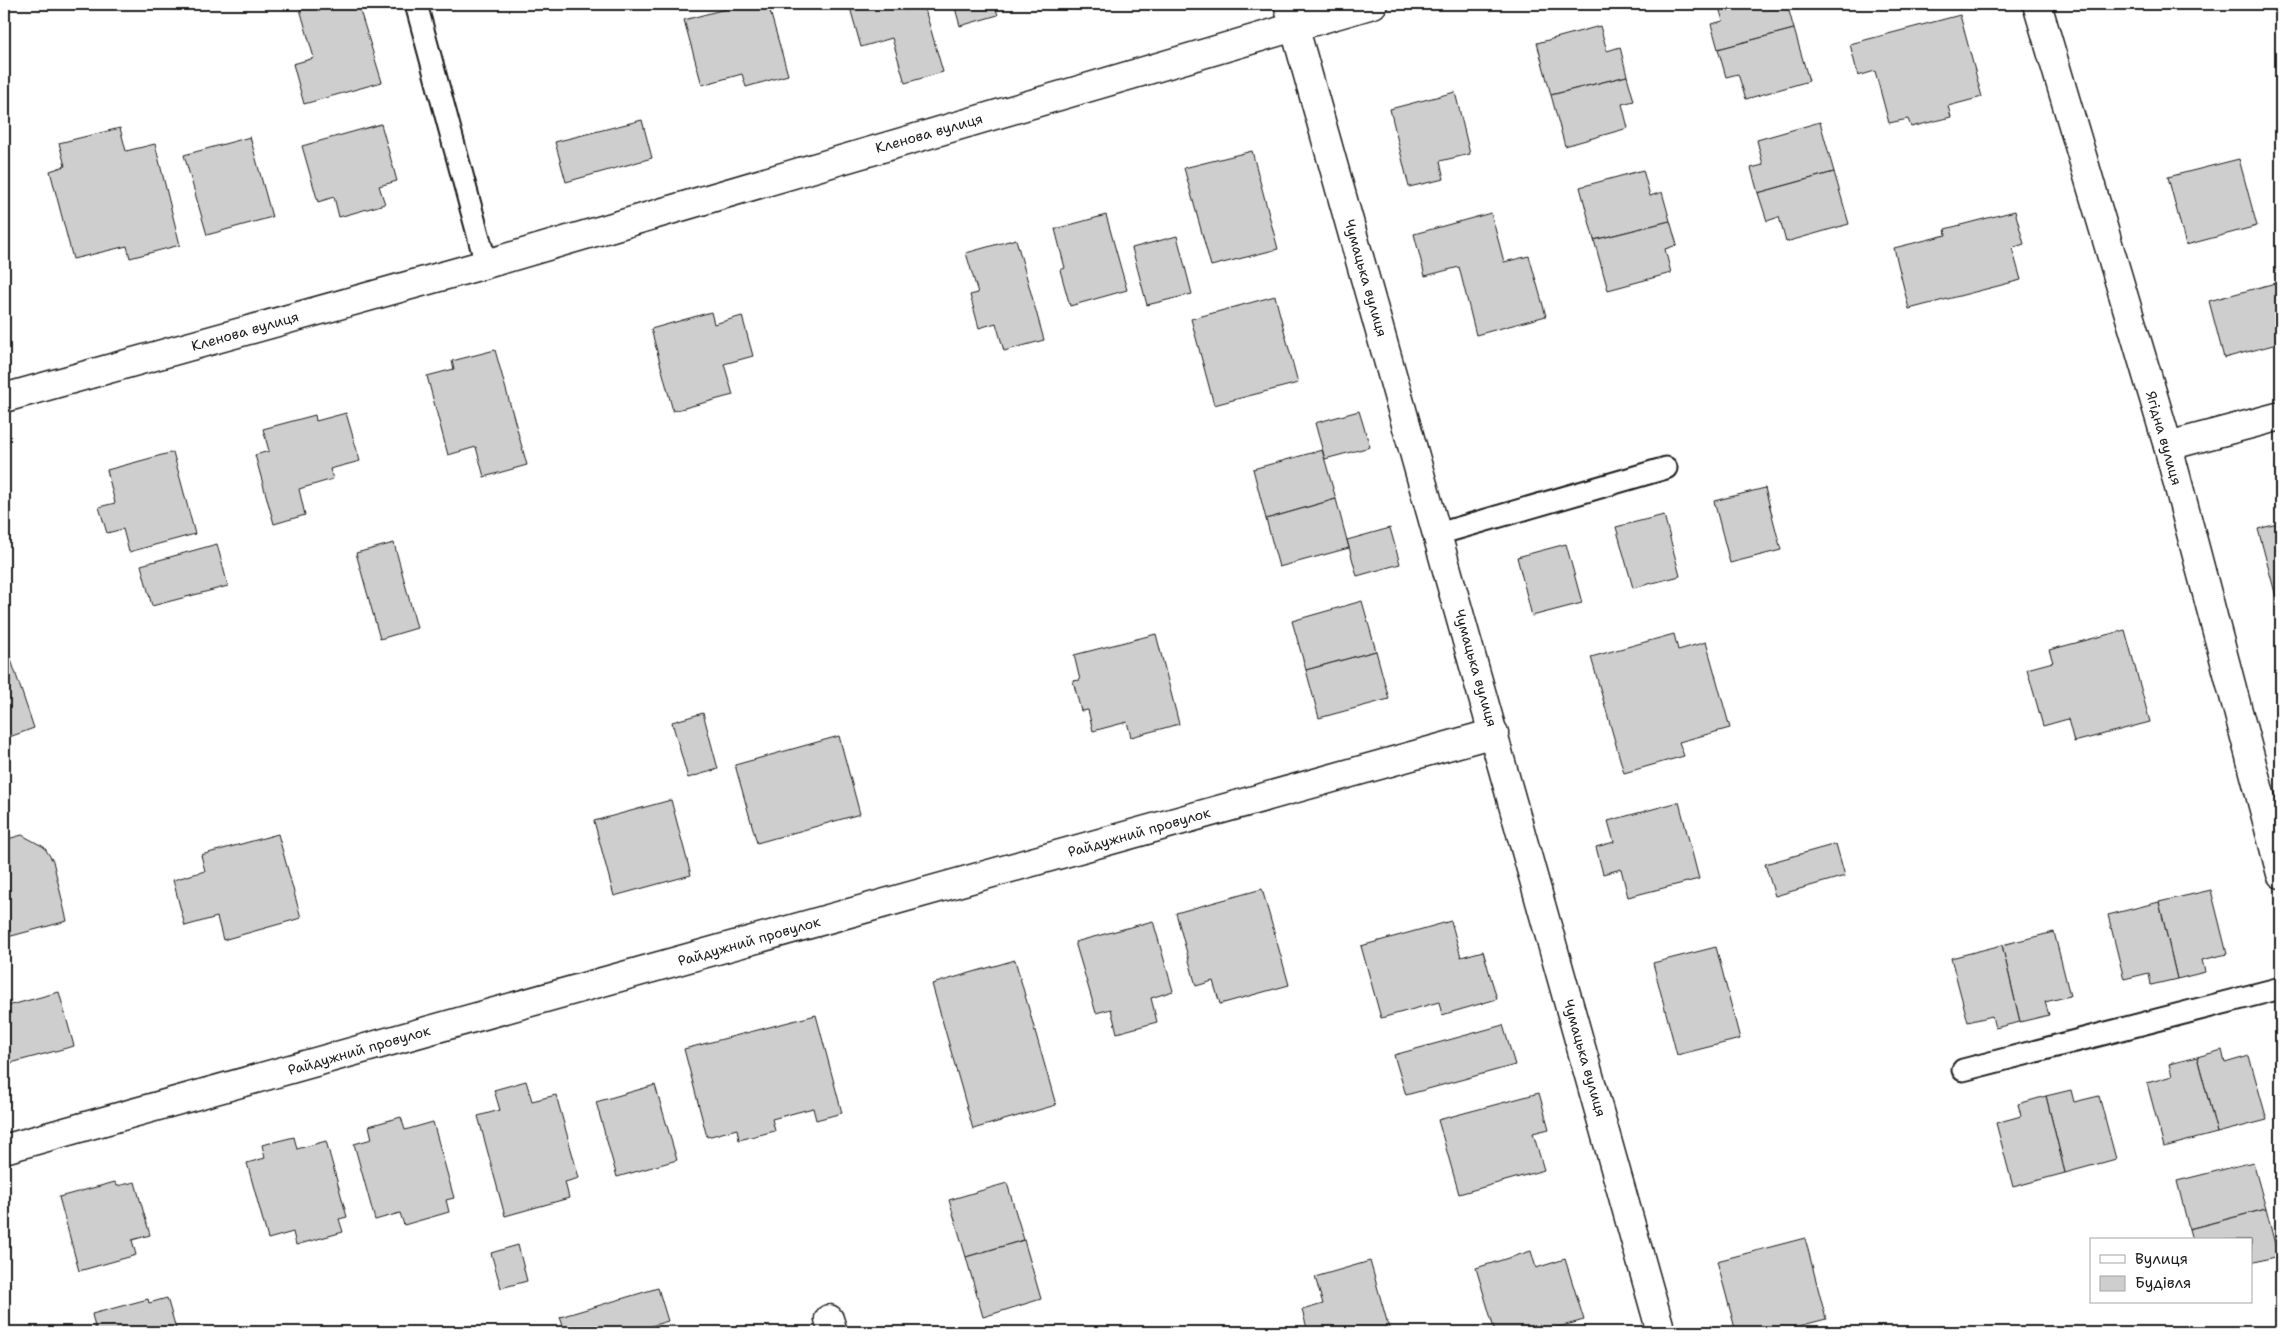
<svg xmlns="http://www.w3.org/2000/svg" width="2285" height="1336" font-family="'Shantell Sans',sans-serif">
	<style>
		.building { fill: #cecece; stroke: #1c1c1c }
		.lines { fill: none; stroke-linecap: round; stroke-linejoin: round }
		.service-casing { stroke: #1c1c1c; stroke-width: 25 }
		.minor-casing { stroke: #1c1c1c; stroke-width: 31 }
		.service { stroke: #fff; stroke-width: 21 }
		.minor { stroke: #fff; stroke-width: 28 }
		.labels { text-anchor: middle; stroke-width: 4.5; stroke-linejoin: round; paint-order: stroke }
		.street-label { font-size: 14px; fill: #1c1c1c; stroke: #fff }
	</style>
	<rect width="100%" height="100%" fill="#fff"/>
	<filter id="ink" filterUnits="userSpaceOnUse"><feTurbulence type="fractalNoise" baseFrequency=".02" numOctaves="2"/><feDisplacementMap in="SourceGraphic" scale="10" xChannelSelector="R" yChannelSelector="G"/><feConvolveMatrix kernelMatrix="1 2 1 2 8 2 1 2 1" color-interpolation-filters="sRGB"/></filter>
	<g filter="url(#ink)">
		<g class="building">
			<polygon points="318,4 358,4 382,82 304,104 293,64 314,58 300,9"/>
			<polygon points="744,4 768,4 788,75 746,87 742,74 702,85 684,20"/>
			<polygon points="849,4 904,4 906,10 924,6 943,72 905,83 892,38 861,47"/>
			<polygon points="954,4 994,4 998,15 960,26"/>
			<polygon points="1718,4 1787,4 1794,29 1718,49 1711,24 1723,21"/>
			<polygon points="1960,15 1982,97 1948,106 1951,117 1911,127 1908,119 1889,123 1875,71 1858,76 1850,44"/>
			<polygon points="1600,26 1607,51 1620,47 1627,76 1551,95 1537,43"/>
			<polygon points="1794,29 1809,81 1746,99 1738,74 1726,77 1718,49"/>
			<polygon points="1627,76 1634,101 1622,104 1628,128 1565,146 1551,95"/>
			<polygon points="1455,92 1470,154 1440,161 1444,179 1409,187 1390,109"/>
			<polygon points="642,120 652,158 566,182 555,142"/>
			<polygon points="1820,122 1834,172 1758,193 1751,168 1763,165 1757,140"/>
			<polygon points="381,124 397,181 379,186 385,204 339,217 334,197 318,202 302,146"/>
			<polygon points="120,128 126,151 155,144 180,245 130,258 127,246 73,259 50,171 65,166 59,143"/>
			<polygon points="250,137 272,217 207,235 184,155"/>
			<polygon points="1252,151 1278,249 1211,266 1184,168"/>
			<polygon points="2239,159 2257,226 2186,245 2168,177"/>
			<polygon points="1643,170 1650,196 1662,192 1670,221 1594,240 1580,187"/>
			<polygon points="1834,172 1849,224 1786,242 1779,217 1767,221 1758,193"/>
			<polygon points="2015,211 2024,244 2012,248 2021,280 1909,309 1894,248 1946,235 1945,229"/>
			<polygon points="1491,213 1504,262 1529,256 1546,316 1476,335 1459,267 1425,276 1414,234"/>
			<polygon points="1106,215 1127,290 1070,306 1060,270 1065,268 1055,229"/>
			<polygon points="1670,221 1677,245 1665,249 1671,273 1608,290 1594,240"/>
			<polygon points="1177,236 1192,294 1147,305 1132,248"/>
			<polygon points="1016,239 1044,340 1004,351 996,323 979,328 970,295 978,293 966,253"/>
			<polygon points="2279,282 2281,290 2281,343 2224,358 2209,301"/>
			<polygon points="1275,296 1298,383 1214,405 1191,319"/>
			<polygon points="711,312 714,324 742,316 753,356 724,364 733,395 673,411 651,329"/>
			<polygon points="495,350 527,465 484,477 476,447 448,455 427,376 454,369 452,361"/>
			<polygon points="1359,411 1370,447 1325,459 1315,423"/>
			<polygon points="346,413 360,461 330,469 333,479 299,489 305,515 274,524 255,455 269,451 263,429 315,415 316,421"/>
			<polygon points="1322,450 1336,499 1266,519 1253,469"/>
			<polygon points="173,452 195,534 129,552 123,529 107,533 99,507 115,503 107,470"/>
			<polygon points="1765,488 1781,550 1730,563 1714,501"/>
			<polygon points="1336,499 1349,548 1279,567 1266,519"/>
			<polygon points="1664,515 1680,576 1633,588 1616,527"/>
			<polygon points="2281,523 2281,607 2279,608 2258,529"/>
			<polygon points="1390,528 1400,564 1357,576 1347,540"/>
			<polygon points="394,543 417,628 380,639 356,553"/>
			<polygon points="217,544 228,586 152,606 141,565"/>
			<polygon points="1566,544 1582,603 1532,616 1517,557"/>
			<polygon points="1362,601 1376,651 1306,670 1292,621"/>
			<polygon points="2125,630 2150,722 2074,742 2068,719 2043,726 2027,669 2053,662 2049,650"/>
			<polygon points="1156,634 1179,724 1131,737 1127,722 1093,731 1088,710 1081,711 1073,681 1080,680 1074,655"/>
			<polygon points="1674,634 1678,650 1706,642 1730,728 1679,742 1684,756 1624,773 1591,657"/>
			<polygon points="5,642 34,728 4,739 4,643"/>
			<polygon points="1376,651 1389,699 1319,718 1306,670"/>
			<polygon points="703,713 718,769 688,778 672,722"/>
			<polygon points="839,736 860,814 757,843 735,765"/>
			<polygon points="671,800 691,875 614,896 594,821"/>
			<polygon points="1679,802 1699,879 1628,897 1621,869 1603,874 1596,847 1614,842 1608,821"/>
			<polygon points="278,834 301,918 223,940 217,917 185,926 173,880 205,871 201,855"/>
			<polygon points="22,835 44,847 53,861 67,921 4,938 4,840"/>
			<polygon points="1836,844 1845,876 1775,896 1765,864"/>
			<polygon points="1262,889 1289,985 1220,1004 1213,981 1196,986 1176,913"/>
			<polygon points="2211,890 2227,954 2202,960 2205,972 2177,979 2159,902"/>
			<polygon points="2159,902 2177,979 2151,985 2149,973 2124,979 2108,915"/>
			<polygon points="1153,921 1173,991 1151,998 1157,1022 1117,1033 1111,1009 1096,1013 1075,942"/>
			<polygon points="1451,921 1461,957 1483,951 1497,999 1442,1015 1439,1002 1381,1018 1361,946"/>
			<polygon points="2054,932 2070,996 2045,1002 2049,1015 2020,1022 2002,945"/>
			<polygon points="2002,945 2020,1022 1995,1028 1992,1016 1968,1022 1951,958"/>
			<polygon points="1716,947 1740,1039 1677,1055 1653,963"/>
			<polygon points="1015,960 1056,1105 973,1129 932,984"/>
			<polygon points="59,992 74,1046 7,1064 4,1053 4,1007"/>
			<polygon points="816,1015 842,1113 816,1120 813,1108 772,1119 775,1131 739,1140 737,1129 707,1137 684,1049"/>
			<polygon points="1503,1025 1515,1065 1406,1095 1394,1055"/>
			<polygon points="2222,1050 2225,1063 2249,1056 2267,1120 2217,1133 2197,1057"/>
			<polygon points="2197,1057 2217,1133 2164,1147 2147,1083 2172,1076 2169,1064"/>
			<polygon points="526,1081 532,1101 556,1095 579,1178 565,1182 569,1198 505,1216 478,1116 500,1110 494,1090"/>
			<polygon points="655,1085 677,1160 617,1177 596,1102"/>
			<polygon points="2071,1090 2074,1102 2099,1096 2116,1159 2065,1173 2046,1096"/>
			<polygon points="1539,1093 1549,1129 1533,1133 1544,1170 1459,1194 1438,1120"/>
			<polygon points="2046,1096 2065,1173 2013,1187 1996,1123 2021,1116 2018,1104"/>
			<polygon points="401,1117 405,1130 433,1122 454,1198 446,1200 449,1212 404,1225 400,1213 375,1220 354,1144 372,1139 369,1126"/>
			<polygon points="294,1137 297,1149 326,1141 347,1217 339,1219 343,1232 296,1245 293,1232 268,1239 247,1163 265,1158 262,1145"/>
			<polygon points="2253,1162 2266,1209 2189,1229 2177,1181"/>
			<polygon points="115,1182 117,1186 135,1182 150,1235 132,1240 136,1255 79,1271 59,1197"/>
			<polygon points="1007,1183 1024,1240 966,1257 949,1200"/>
			<polygon points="2266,1209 2278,1256 2251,1263 2251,1240 2192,1240 2189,1229"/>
			<polygon points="1805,1238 1826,1319 1776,1332 1736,1332 1717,1261"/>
			<polygon points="1024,1240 1041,1299 983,1317 966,1257"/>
			<polygon points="518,1245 527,1281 501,1288 491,1253"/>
			<polygon points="1531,1251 1536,1268 1565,1259 1584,1320 1541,1332 1495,1332 1476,1268"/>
			<polygon points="1370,1261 1390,1332 1308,1332 1302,1310 1323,1304 1315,1277"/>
			<polygon points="658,1288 668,1321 641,1329 642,1332 565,1332 560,1317"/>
			<polygon points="167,1298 177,1332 96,1332 92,1314 148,1299 149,1303"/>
		</g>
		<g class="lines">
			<g class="service-casing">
				<g id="service">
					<polyline points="416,4 486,264"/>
					<polyline points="1438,534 1666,468"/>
					<polyline points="1963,1070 2281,988"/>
				</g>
			</g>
			<g class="minor-casing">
				<g id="minor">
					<polyline points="1288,4 1661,1332"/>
					<polyline points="2037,4 2168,446 2281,874"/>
					<polyline points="4,398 486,264 1373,4"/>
					<polyline points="2168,446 2281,416"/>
					<polyline points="4,1149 1494,733"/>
					<polyline points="829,1319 833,1332"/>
				</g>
			</g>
			<use href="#service" class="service"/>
			<use href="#minor" class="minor"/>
		</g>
	</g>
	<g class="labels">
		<g class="street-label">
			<text transform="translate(929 133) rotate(-16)" y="5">Кленова вулиця</text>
			<text transform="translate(1366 278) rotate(74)" y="5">Чумацька вулиця</text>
			<text transform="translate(245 331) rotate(-16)" y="5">Кленова вулиця</text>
			<text transform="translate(2164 438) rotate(74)" y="5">Ягідна вулиця</text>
			<text transform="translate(1476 668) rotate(74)" y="5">Чумацька вулиця</text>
			<text transform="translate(1139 832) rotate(-16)" y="5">Райдужний провулок</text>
			<text transform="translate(749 941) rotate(-16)" y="5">Райдужний провулок</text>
			<text transform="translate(359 1050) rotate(-16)" y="5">Райдужний провулок</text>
			<text transform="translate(1585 1058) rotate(74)" y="5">Чумацька вулиця</text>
		</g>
	</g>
	<rect width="2285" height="1336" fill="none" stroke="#fff" stroke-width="20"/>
	<rect x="10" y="10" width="2265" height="1316" fill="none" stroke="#1c1c1c" stroke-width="2" filter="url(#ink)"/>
	<rect x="2090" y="1238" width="162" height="65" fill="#ffffff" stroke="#a4a4a4"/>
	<rect x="2100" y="1255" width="25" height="8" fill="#ffffff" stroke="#a4a4a4"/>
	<text x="2135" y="1264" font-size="15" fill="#1c1c1c">Вулиця</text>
	<rect x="2100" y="1276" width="25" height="15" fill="#cecece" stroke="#a4a4a4"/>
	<text x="2135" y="1288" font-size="15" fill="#1c1c1c">Будівля</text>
</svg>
